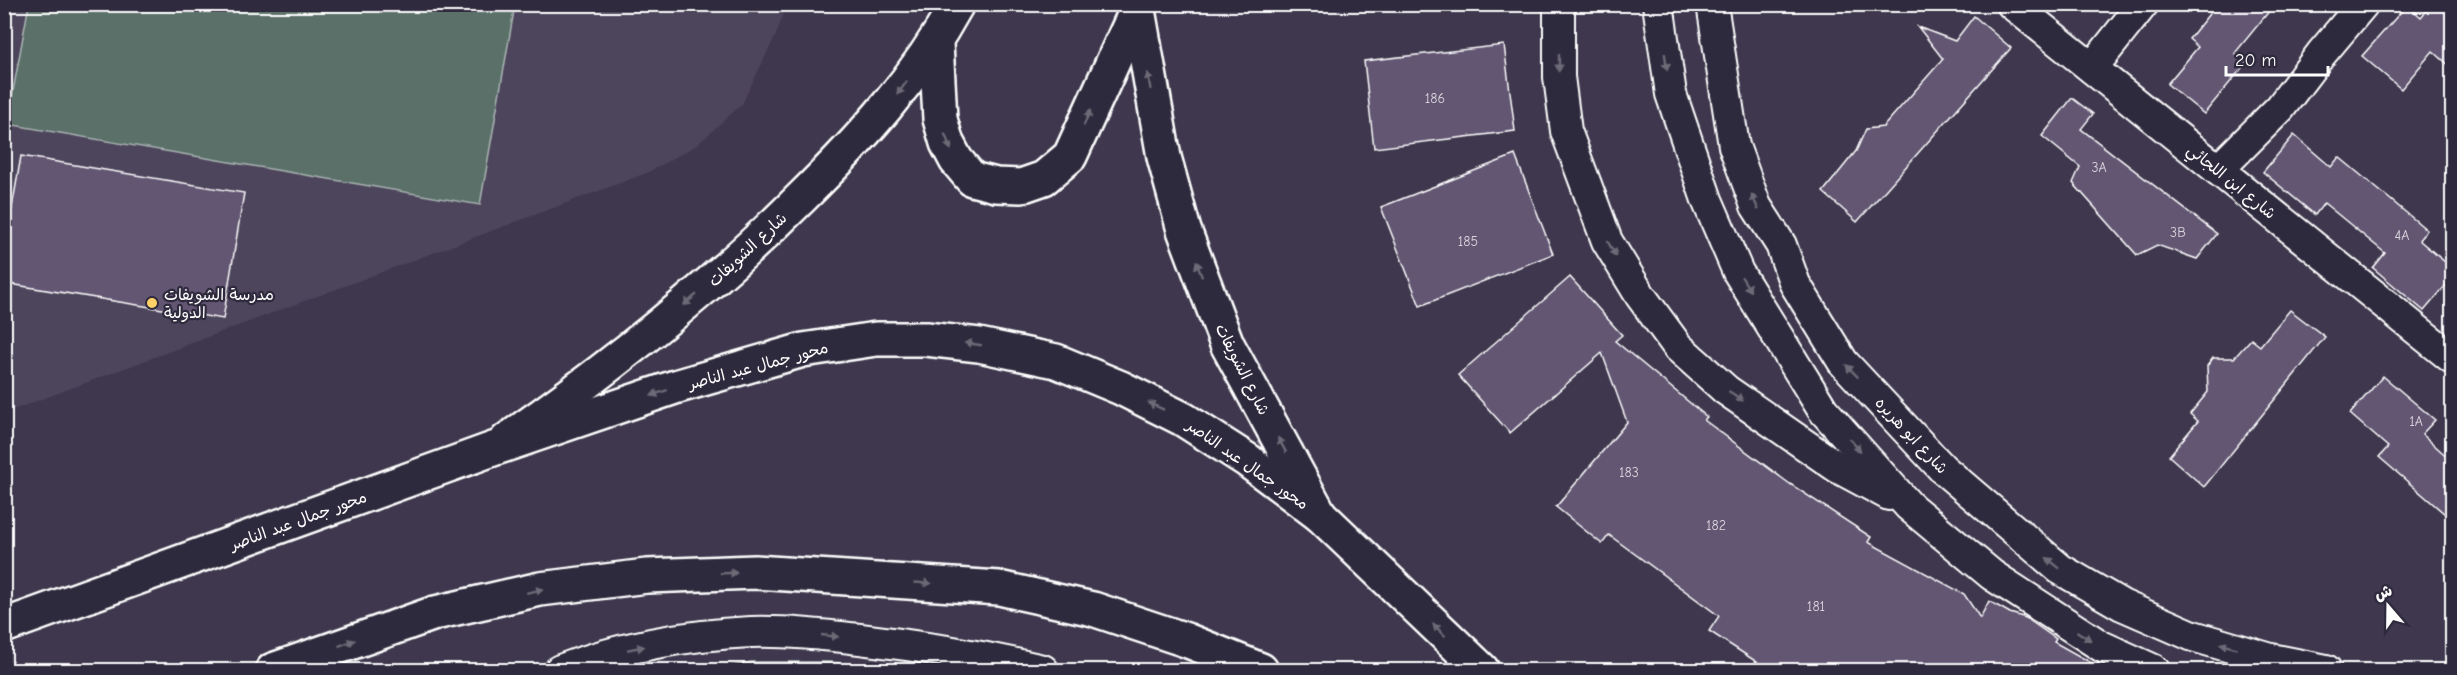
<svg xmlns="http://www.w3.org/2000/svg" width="2457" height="675" font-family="'Comic Neue','Playpen Sans Arabic',sans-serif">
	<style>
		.built { fill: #4d445b }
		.green { fill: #5a6f69; stroke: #acb7b4; stroke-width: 1.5 }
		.building { fill: #625673; stroke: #fff; stroke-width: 1.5 }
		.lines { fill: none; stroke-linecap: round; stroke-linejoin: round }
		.minor-casing { stroke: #fff; stroke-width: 34 }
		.secondary-casing { stroke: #fff; stroke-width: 38 }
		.primary-casing { stroke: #fff; stroke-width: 38 }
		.minor { stroke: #2f2a3d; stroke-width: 30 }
		.secondary { stroke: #2f2a3d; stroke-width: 33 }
		.primary { stroke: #2f2a3d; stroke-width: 33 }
		.oneway { fill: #6d6a77 }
		.poi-dot { fill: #ffd166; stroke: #2f2a3d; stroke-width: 2 }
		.labels { text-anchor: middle; stroke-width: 4.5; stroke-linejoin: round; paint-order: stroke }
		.number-label { font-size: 14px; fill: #d8d5dc }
		.street-label { font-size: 16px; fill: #fff; stroke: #2f2a3d }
		.poi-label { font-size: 16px; fill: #fff; stroke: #2f2a3d; text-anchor: start }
	</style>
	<rect width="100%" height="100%" fill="#3e374d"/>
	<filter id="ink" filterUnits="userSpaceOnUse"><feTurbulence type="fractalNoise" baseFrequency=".0167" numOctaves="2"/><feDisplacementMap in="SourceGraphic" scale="12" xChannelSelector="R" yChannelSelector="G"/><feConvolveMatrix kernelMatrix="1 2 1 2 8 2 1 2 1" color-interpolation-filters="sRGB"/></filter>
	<g filter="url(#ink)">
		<polygon class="built" points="5,5 787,5 776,35 742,104 697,145 647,173 5,413"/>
		<g class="green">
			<polygon points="29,4 515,5 480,205 7,124"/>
			<polygon points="751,662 828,662 943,670 715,670"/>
		</g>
		<g class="building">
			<polygon points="2217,4 2275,4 2235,53 2247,62 2204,114 2167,84 2198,47 2189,39"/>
			<polygon points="2432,4 2452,4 2452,68 2433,51 2401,89 2362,56 2407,5 2421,17"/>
			<polygon points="1974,16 2011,48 1857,222 1823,192 1856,151 1866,129 1883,127 1943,59 1918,27 1955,41"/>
			<polygon points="1504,45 1515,131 1374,148 1364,61"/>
			<polygon points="2072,98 2093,114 2081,129 2217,234 2197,259 2157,245 2137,255 2073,183 2080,167 2042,136"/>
			<polygon points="2294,135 2331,167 2339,157 2427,230 2419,240 2452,268 2452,278 2424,311 2373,268 2385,253 2324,203 2315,215 2263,172"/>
			<polygon points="1515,155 1553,254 1420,306 1381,207"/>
			<polygon points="21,156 244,193 223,319 4,283 4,254"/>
			<polygon points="1570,277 1622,335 1615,341 1707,417 1704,420 1790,484 1871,537 1868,542 1964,594 1980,618 1989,601 2010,613 2026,618 2056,639 2054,642 2104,670 1769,670 1709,631 1719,616 1609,535 1602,544 1556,507 1627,422 1602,353 1510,433 1458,375"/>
			<polygon points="2290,310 2325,337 2204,487 2169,456 2198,421 2190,414 2208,392 2207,366 2213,358 2234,358 2251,339 2260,346"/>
			<polygon points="2383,376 2435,420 2422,434 2452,461 2452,520 2379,457 2388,447 2350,414"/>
		</g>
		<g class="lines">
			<g class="minor-casing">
				<g id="minor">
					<polyline points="1559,4 1559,77 1566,131 1607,241 1640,295 1678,347 1726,390 1837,467 1889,495"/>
					<polyline points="1658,4 1671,94 1707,200 1738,272 1823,410 1909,506 1992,575 2101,646 2154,670"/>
					<polyline points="1712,4 1734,146 1756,206 1781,245 1795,284 1843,362 1943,469 2060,569 2122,605 2193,636 2271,659 2326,670"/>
					<polyline points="2012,4 2452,358"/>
					<polyline points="2092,68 2143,4"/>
					<polyline points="2218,170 2280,108 2321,54 2363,4"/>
					<path d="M560,670C620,647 687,635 751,632C787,631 824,635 860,639C921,646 983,656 1043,670"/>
				</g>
			</g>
			<g class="secondary-casing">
				<g id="secondary">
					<polyline points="1137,4 1164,157 1184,230 1227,344 1320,515"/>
					<polyline points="936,43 940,119 947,143 956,160 972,179 996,185 1021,186 1044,178 1070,156 1138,7"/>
					<path d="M507,440C611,367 711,288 801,198C861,139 916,79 957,4"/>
				</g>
			</g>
			<g class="primary-casing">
				<g id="primary">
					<polyline points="4,626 493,449 675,387 803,350 876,339 926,339 979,345 1056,361 1121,388 1183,419 1247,460 1320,515 1482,670"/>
					<polyline points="273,670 435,613 540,589 647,576 755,572 999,588 1093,609 1186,640 1261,670"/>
				</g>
			</g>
			<use href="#minor" class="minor"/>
			<use href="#secondary" class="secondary"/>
			<use href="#primary" class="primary"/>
		</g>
		<defs><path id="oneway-solid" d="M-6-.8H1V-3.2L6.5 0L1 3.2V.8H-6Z" transform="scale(1.5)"/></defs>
		<g class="oneway">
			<use href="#oneway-solid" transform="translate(1666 62) rotate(82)"/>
			<use href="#oneway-solid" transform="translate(1559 63) rotate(90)"/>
			<use href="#oneway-solid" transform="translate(1149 81) rotate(-100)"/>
			<use href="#oneway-solid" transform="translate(902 88) rotate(127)"/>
			<use href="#oneway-solid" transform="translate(1087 118) rotate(-66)"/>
			<use href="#oneway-solid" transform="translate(948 142) rotate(69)"/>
			<use href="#oneway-solid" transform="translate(1755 202) rotate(-114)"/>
			<use href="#oneway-solid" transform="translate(1612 249) rotate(60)"/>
			<use href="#oneway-solid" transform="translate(1199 269) rotate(-110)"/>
			<use href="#oneway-solid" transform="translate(1746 284) rotate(58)"/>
			<use href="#oneway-solid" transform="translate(690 300) rotate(140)"/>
			<use href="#oneway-solid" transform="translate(973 344) rotate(-172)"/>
			<use href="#oneway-solid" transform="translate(1852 371) rotate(-134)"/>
			<use href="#oneway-solid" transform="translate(659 393) rotate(161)"/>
			<use href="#oneway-solid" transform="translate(1736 396) rotate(34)"/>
			<use href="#oneway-solid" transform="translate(1156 406) rotate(-154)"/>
			<use href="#oneway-solid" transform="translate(1282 445) rotate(-119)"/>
			<use href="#oneway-solid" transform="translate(1855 445) rotate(48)"/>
			<use href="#oneway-solid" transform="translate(2053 563) rotate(-141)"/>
			<use href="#oneway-solid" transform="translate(729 573) rotate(-2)"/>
			<use href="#oneway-solid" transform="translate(923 583) rotate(3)"/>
			<use href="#oneway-solid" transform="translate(535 591) rotate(-12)"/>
			<use href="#oneway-solid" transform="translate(1439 630) rotate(-136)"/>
			<use href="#oneway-solid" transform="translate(830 636) rotate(6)"/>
			<use href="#oneway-solid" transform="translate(2084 636) rotate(33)"/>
			<use href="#oneway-solid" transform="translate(347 643) rotate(-20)"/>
			<use href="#oneway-solid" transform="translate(2228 646) rotate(-164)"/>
			<use href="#oneway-solid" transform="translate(636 648) rotate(-11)"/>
		</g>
	</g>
	<circle class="poi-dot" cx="152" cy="303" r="6"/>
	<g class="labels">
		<g class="number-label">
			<text x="1435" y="103">186</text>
			<text x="2099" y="172">3A</text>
			<text x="2178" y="237">3B</text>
			<text x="2402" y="240">4A</text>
			<text x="1468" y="246">185</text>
			<text x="2416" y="426">1A</text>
			<text x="1629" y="477">183</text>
			<text x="1716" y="530">182</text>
			<text x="1816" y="611">181</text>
		</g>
		<g class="street-label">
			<text transform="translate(2232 181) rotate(39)" y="6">شارع ابن اللجائي</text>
			<text transform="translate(747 249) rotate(-43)" y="6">شارع الشويفات</text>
			<text transform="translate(758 365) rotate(-15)" y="6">محور جمال عبد الناصر</text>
			<text transform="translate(1243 369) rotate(63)" y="6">شارع الشويفات</text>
			<text transform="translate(1912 435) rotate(47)" y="6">شارع ابو هريره</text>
			<text transform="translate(1248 464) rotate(35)" y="6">محور جمال عبد الناصر</text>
			<text transform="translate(298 520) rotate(-20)" y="6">محور جمال عبد الناصر</text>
		</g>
		<g class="poi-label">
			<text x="164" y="300">مدرسة الشويفات<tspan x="164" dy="18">الدولية</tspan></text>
		</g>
	</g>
	<rect width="2457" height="675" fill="none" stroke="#2f2a3d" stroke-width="24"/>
	<rect x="12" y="12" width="2433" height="651" fill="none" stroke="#fff" stroke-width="2" filter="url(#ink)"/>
	<g transform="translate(2388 606) rotate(340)" stroke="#2f2a3d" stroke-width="4.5" paint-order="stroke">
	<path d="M0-4.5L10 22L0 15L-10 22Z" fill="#ffffff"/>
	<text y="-9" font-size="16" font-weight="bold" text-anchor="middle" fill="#ffffff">ش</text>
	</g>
	<path d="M2226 66v9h102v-9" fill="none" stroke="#ffffff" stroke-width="3"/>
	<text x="2235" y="66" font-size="18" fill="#ffffff" stroke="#2f2a3d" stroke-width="4.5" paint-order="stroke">20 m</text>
</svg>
